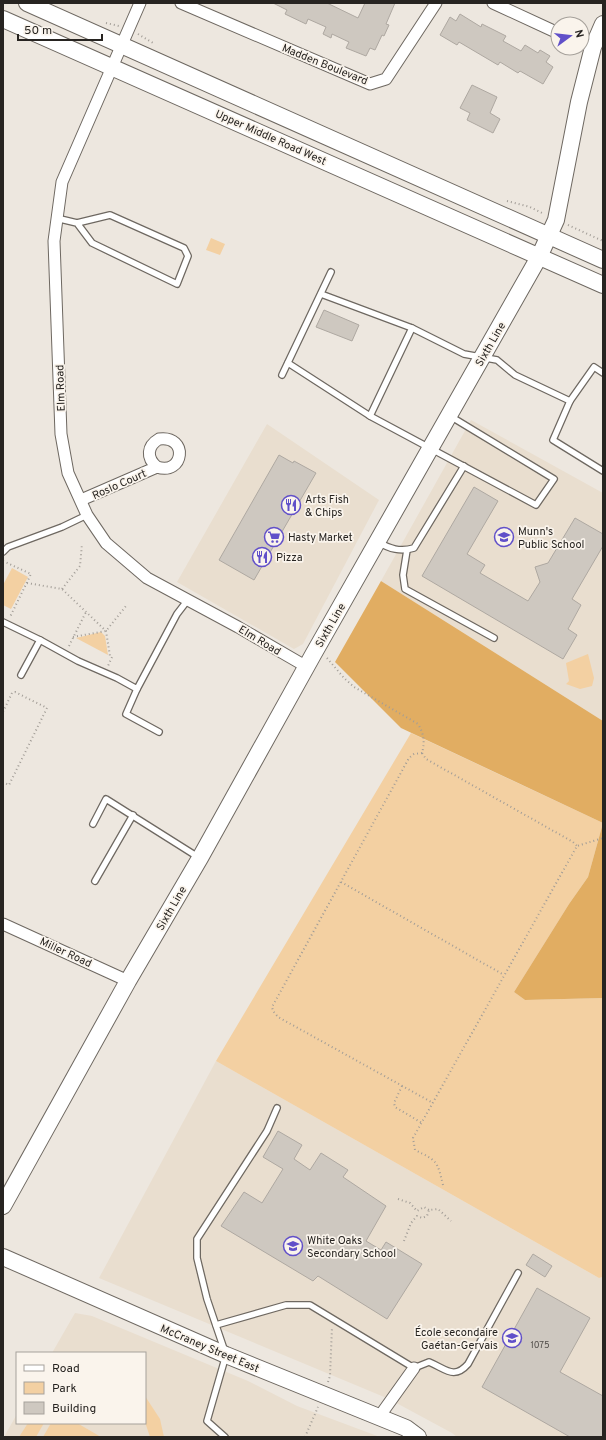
<svg xmlns="http://www.w3.org/2000/svg" width="606" height="1440" font-family="Overpass,sans-serif">
	<style>
		.built { fill: #e9decf }
		.green { fill: #f3d0a2 }
		.forest { fill: #e1ad62 }
		.building { fill: #cec8c0; stroke: #aea8a1 }
		.lines { fill: none; stroke-linecap: round; stroke-linejoin: round }
		.lane-casing { stroke: #6e6861; stroke-width: 8 }
		.street-casing { stroke: #6e6861; stroke-width: 13 }
		.secondary-casing { stroke: #6e6861; stroke-width: 18 }
		.path { stroke: #a29d97; stroke-width: 2; stroke-dasharray: 1 3; stroke-linecap: butt }
		.lane { stroke: #fff; stroke-width: 5.5 }
		.street { stroke: #fff; stroke-width: 11 }
		.secondary { stroke: #fff; stroke-width: 16 }
		.labels { text-anchor: middle; stroke-width: 3.5; stroke-linejoin: round; paint-order: stroke }
		.number-label { font-size: 9px; fill: #514d49 }
		.street-label { font-size: 11px; fill: #272421; stroke: #faf4ec }
		.poi-label { font-size: 11px; fill: #272421; stroke: #faf4ec; text-anchor: start }
	</style>
	<rect width="100%" height="100%" fill="#ede7df"/>
	<g class="built">
		<polygon points="471,420 603,493 603,721 381,581"/>
		<polygon points="267,424 379,500 303,644 294,649 177,582"/>
		<polygon points="216,1061 599,1278 603,1277 603,1437 457,1437 452,1433 389,1399 99,1278"/>
		<polygon points="75,1313 92,1316 248,1381 297,1406 380,1437 4,1437 17,1414 17,1423 145,1423 145,1353 52,1353"/>
	</g>
	<g class="green">
		<polygon points="211,238 225,244 220,255 206,250"/>
		<polygon points="12,568 28,577 11,609 3,605 3,585"/>
		<polygon points="101,632 105,636 108,655 76,638"/>
		<polygon points="588,654 594,678 592,686 580,689 566,684 569,681 566,663"/>
		<polygon points="411,733 603,823 588,877 569,904 514,992 525,1000 603,998 603,1277 599,1278 216,1061"/>
		<polygon points="145,1396 160,1419 164,1437 150,1437 145,1422"/>
		<polygon points="28,1423 44,1423 36,1437 19,1437"/>
		<polygon points="51,1423 77,1423 101,1437 43,1437"/>
	</g>
	<polygon class="forest" points="381,581 603,721 603,998 525,1000 514,992 569,904 588,877 603,823 401,728 335,662"/>
	<g class="building">
		<polygon points="273,3 327,3 358,18 365,3 395,3 386,24 389,25 384,36 382,35 375,50 370,48 366,56 346,48 349,42 332,34 331,38 323,34 326,27 308,19 306,24 285,14 287,10"/>
		<polygon points="460,14 481,27 482,24 506,36 503,41 521,51 525,45 538,53 540,50 550,56 546,62 553,67 543,84 520,71 518,73 500,62 498,65 459,42 457,45 440,35 450,17 456,21"/>
		<polygon points="472,85 497,97 490,113 500,119 493,133 467,120 470,113 460,108"/>
		<polygon points="324,310 359,325 352,341 316,327"/>
		<polygon points="279,455 293,463 294,461 316,473 254,580 219,560"/>
		<polygon points="474,487 498,501 467,554 485,565 480,573 528,601 540,582 535,567 548,563 575,518 603,534 603,546 572,599 581,605 568,629 577,635 563,659 422,576"/>
		<polygon points="278,1131 302,1145 294,1159 310,1170 321,1153 348,1170 343,1177 386,1206 366,1241 381,1250 386,1242 422,1264 387,1319 318,1276 313,1281 221,1226 244,1192 262,1203 283,1169 263,1157"/>
		<polygon points="533,1254 552,1266 545,1277 526,1265"/>
		<polygon points="537,1288 590,1318 560,1372 603,1396 603,1437 570,1437 482,1387"/>
	</g>
	<g class="lines">
		<g class="lane-casing">
			<g id="lane">
				<polyline points="56,218 77,223 110,215 184,248 188,256 177,284 92,243 77,223"/>
				<polyline points="321,294 412,328 464,354 497,360 515,375 570,401"/>
				<polyline points="288,363 370,416 536,505 554,479 450,416"/>
				<polyline points="603,373 594,367 570,401 553,440 603,471"/>
				<polyline points="282,375 331,272"/>
				<polyline points="370,416 412,328"/>
				<path d="M378,542C390,549 400,552 414,548L464,466"/>
				<polyline points="407,550 403,575 405,589 494,638"/>
				<polyline points="3,552 8,547 62,527 87,515"/>
				<polyline points="3,622 40,640 78,661 117,678 137,689 177,614 187,601"/>
				<polyline points="21,675 40,640"/>
				<polyline points="137,689 126,714 159,732"/>
				<polyline points="93,824 106,799 198,857"/>
				<polyline points="95,881 133,815"/>
				<path d="M216,1325L286,1305H310L414,1368L429,1362C446,1369 454,1380 468,1364L518,1273"/>
				<polyline points="225,1437 207,1421 226,1355 207,1299 197,1258 197,1239 267,1131 277,1108"/>
			</g>
		</g>
		<g class="street-casing">
			<g id="street">
				<polyline points="140,3 62,182 54,241 61,434 68,473 87,515 106,543 147,578 238,627 307,667"/>
				<polyline points="181,3 370,84 386,79 436,3"/>
				<polyline points="493,3 558,33"/>
				<path d="M81,500L157,467C184,476 189,435 159,439C147,446 146,458 157,467"/>
				<polyline points="3,924 128,981"/>
				<polyline points="379,1417 414,1368"/>
			</g>
		</g>
		<g class="secondary-casing">
			<g id="secondary">
				<polyline points="27,3 603,260"/>
				<polyline points="3,19 603,285"/>
				<polyline points="3,1206 128,981 200,858 314,653 539,257 556,220 579,102 593,47 603,24"/>
				<polyline points="3,1257 226,1355 406,1428 418,1437"/>
			</g>
		</g>
		<g class="path">
			<polyline points="106,23 119,26"/>
			<polyline points="138,34 153,43"/>
			<polyline points="507,201 530,207 544,214"/>
			<polyline points="568,225 603,241"/>
			<polyline points="3,561 31,574 10,617"/>
			<polyline points="27,583 62,589 106,631 110,656 112,657 108,666"/>
			<polyline points="62,589 80,566 82,544"/>
			<polyline points="73,637 106,631 126,606"/>
			<polyline points="69,646 86,612"/>
			<path d="M327,658L344,678L354,687L418,724C424,734 425,742 422,753L426,759L573,842L577,846"/>
			<polyline points="3,712 12,693 15,692 47,708 9,785 3,782"/>
			<polyline points="422,753 414,754 409,758 272,1007 273,1011 278,1017 433,1103"/>
			<polyline points="341,882 504,975"/>
			<polyline points="402,1086 394,1103 395,1107 422,1123"/>
			<path d="M443,1185C437,1160 437,1161 415,1150L413,1138L577,846L603,838"/>
			<polyline points="398,1199 410,1203 417,1211 424,1207 429,1210"/>
			<polyline points="404,1241 411,1223 417,1216 422,1218 427,1216 429,1210 438,1209 451,1221"/>
			<polyline points="328,1382 330,1376 332,1327"/>
			<polyline points="305,1437 318,1407"/>
		</g>
		<use href="#lane" class="lane"/>
		<use href="#street" class="street"/>
		<use href="#secondary" class="secondary"/>
	</g>
	<defs>
		<g id="restaurant-ring" transform="scale(1)"><circle r="9.5" fill="#faf4ec" stroke="#6150c9" stroke-width="1.5"/><path d="M-5-6h1v4h1v-4h1v4h1v-4h1v5L-1.5 .5V6h-2V.5L-5-1ZM5-6V6H3V1.5H1.5Q1.5-4 5-6Z" fill="#6150c9"/></g>
		<g id="supermarket-ring" transform="scale(1)"><circle r="9.5" fill="#faf4ec" stroke="#6150c9" stroke-width="1.5"/><path d="M-6-5.5h2.5l.6 2H6L4.5 2H-2.5L-4.4-4H-6ZM-1.5 3.2a1.3 1.3 0 1 0 .1 0ZM3 3.2a1.3 1.3 0 1 0 .1 0Z" fill="#6150c9"/></g>
		<g id="school-ring" transform="scale(1)"><circle r="9.5" fill="#faf4ec" stroke="#6150c9" stroke-width="1.5"/><path d="M0-5L7-2L0 1L-7-2ZM-4 1L0 2.5L4 1V4Q0 6-4 4Z" fill="#6150c9"/></g>
	</defs>
	<g fill-rule="evenodd">
		<use href="#restaurant-ring" x="291" y="505"/>
		<use href="#supermarket-ring" x="274" y="537"/>
		<use href="#school-ring" x="504" y="537"/>
		<use href="#restaurant-ring" x="262" y="557"/>
		<use href="#school-ring" x="293" y="1246"/>
		<use href="#school-ring" x="512" y="1338"/>
	</g>
	<g class="labels">
		<g class="number-label">
			<text x="540" y="1348">1075</text>
		</g>
		<g class="street-label">
			<text transform="translate(325 64) rotate(22)" y="4">Madden Boulevard</text>
			<text transform="translate(271 137) rotate(24)" y="4">Upper Middle Road West</text>
			<text transform="translate(490 344) rotate(-60)" y="4">Sixth Line</text>
			<text transform="translate(60 388) rotate(-92)" y="4">Elm Road</text>
			<text transform="translate(119 484) rotate(-24)" y="4">Roslo Court</text>
			<text transform="translate(330 625) rotate(-60)" y="4">Sixth Line</text>
			<text transform="translate(260 640) rotate(31)" y="4">Elm Road</text>
			<text transform="translate(171 908) rotate(-60)" y="4">Sixth Line</text>
			<text transform="translate(66 952) rotate(25)" y="4">Miller Road</text>
			<text transform="translate(210 1348) rotate(23)" y="4">McCraney Street East</text>
		</g>
		<g class="poi-label">
			<text x="305" y="503">Arts Fish<tspan x="305" dy="13">&amp; Chips</tspan></text>
			<text x="518" y="535">Munn's<tspan x="518" dy="13">Public School</tspan></text>
			<text x="288" y="541">Hasty Market</text>
			<text x="276" y="561">Pizza</text>
			<text x="307" y="1244">White Oaks<tspan x="307" dy="13">Secondary School</tspan></text>
			<text x="498" y="1336" text-anchor="end">École secondaire<tspan x="498" dy="13">Gaétan-Gervais</tspan></text>
		</g>
	</g>
	<rect width="606" height="1440" fill="none" stroke="#272421" stroke-width="8"/>
	<rect x="16" y="1352" width="130" height="72" fill="#faf4ec" stroke="#a6a19b"/>
	<rect x="24" y="1365" width="20" height="6" fill="#ffffff" stroke="#a6a19b"/>
	<text x="52" y="1372" font-size="12" fill="#272421">Road</text>
	<rect x="24" y="1382" width="20" height="12" fill="#f3d0a2" stroke="#a6a19b"/>
	<text x="52" y="1392" font-size="12" fill="#272421">Park</text>
	<rect x="24" y="1402" width="20" height="12" fill="#cec8c0" stroke="#a6a19b"/>
	<text x="52" y="1412" font-size="12" fill="#272421">Building</text>
	<g transform="translate(570 36) rotate(75)"><circle r="19" fill="#faf4ec" stroke="#a6a19b"/>
	<path d="M0-3L7 15L0 10L-7 15Z" fill="#6150c9"/>
	<text y="-6" font-size="11" font-weight="bold" text-anchor="middle" fill="#272421">N</text>
	</g>
	<path d="M18 34v6h84v-6" fill="none" stroke="#272421" stroke-width="2"/>
	<text x="24" y="34" font-size="12" fill="#272421" stroke="#faf4ec" stroke-width="3" paint-order="stroke">50 m</text>
</svg>
